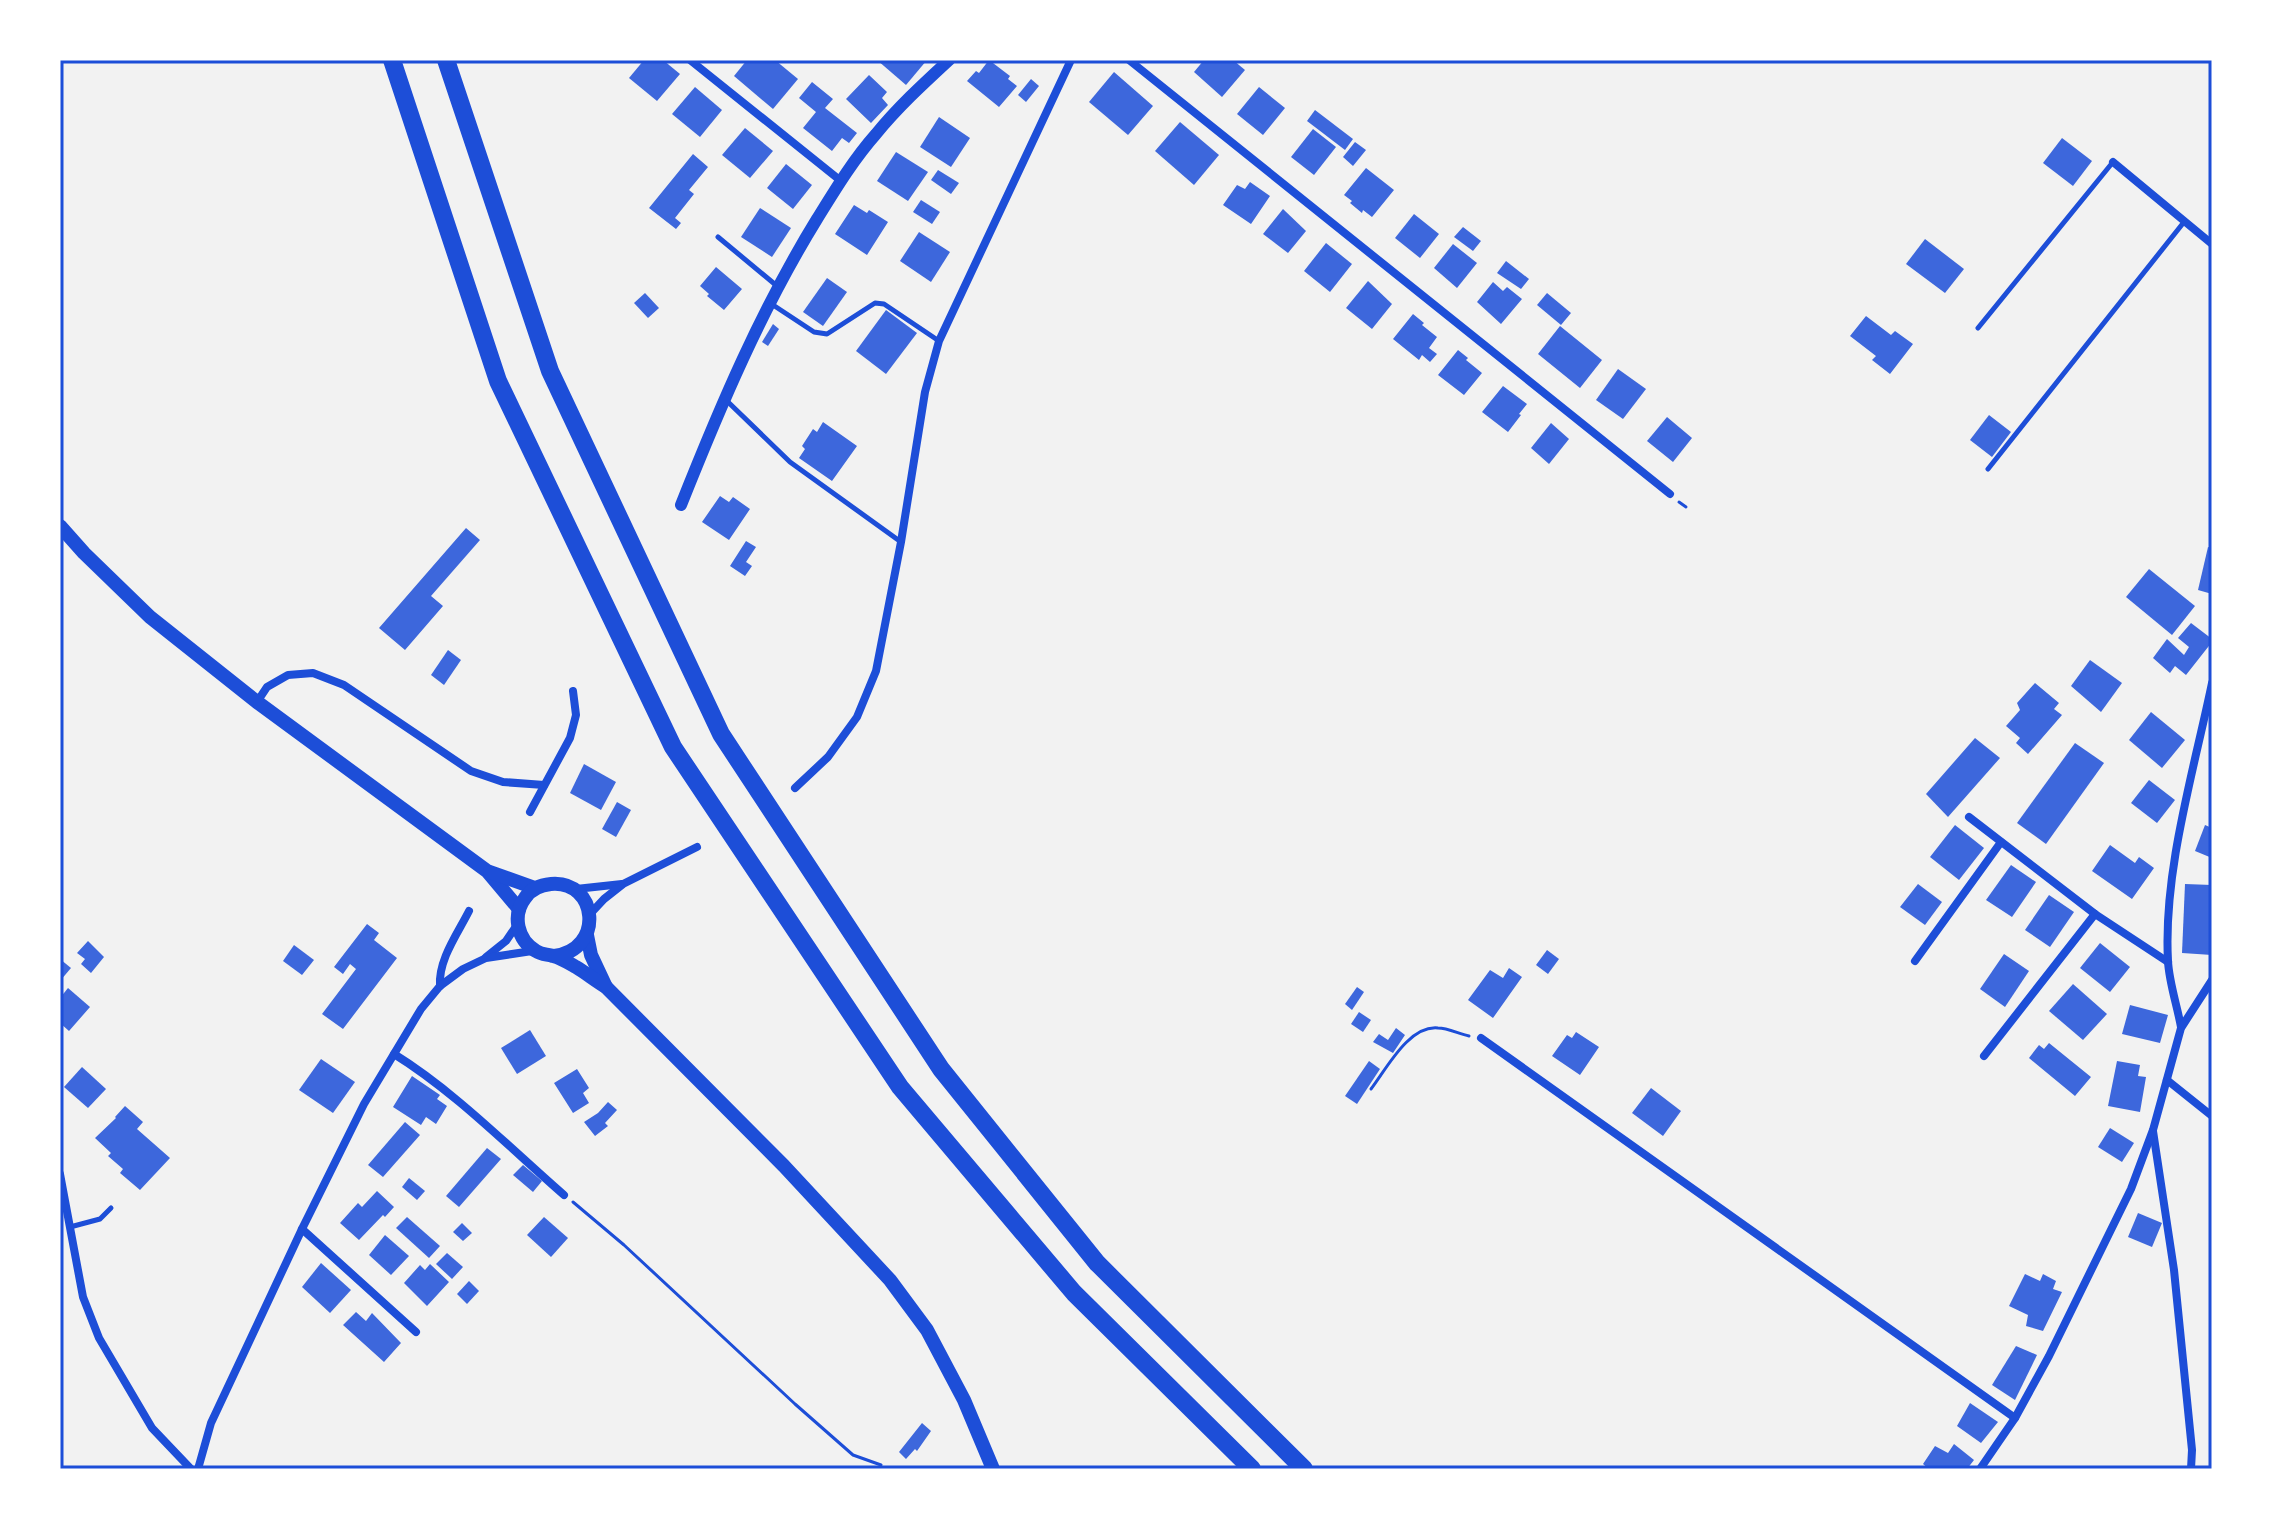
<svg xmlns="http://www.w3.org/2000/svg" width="2272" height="1529" font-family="Mulish,sans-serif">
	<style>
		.building { fill: #3d67dc }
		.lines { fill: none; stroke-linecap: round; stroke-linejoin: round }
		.path { stroke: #1d4ed8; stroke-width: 3 }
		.service { stroke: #1d4ed8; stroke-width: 5 }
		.minor { stroke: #1d4ed8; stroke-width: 8 }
		.tertiary { stroke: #1d4ed8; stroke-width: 12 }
		.secondary { stroke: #1d4ed8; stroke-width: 14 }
		.motorway { stroke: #1d4ed8; stroke-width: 18 }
		.neatline { fill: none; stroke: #1d4ed8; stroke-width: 3 }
	</style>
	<rect width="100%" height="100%" fill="#f2f2f2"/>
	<g class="building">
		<polygon points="644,60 663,60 680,74 657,101 629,78"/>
		<polygon points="747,60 775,60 798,79 773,109 734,76"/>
		<polygon points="877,60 927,60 906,85"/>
		<polygon points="989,60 1010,76 1008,79 1017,86 999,107 967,81 976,71 979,73"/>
		<polygon points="1204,60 1233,60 1245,70 1222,97 1194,72"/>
		<polygon points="1114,72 1153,106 1128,135 1089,102"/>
		<polygon points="869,75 887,92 882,98 888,105 871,123 846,99"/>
		<polygon points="1031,79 1039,86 1026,102 1018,95"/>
		<polygon points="812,82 833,99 825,108 857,133 849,143 842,138 832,151 803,128 816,112 799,98"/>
		<polygon points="695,87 722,110 700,137 672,114"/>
		<polygon points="1259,87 1285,108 1263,135 1237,114"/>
		<polygon points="1315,110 1353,139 1345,150 1307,121"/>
		<polygon points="939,117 970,138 951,167 920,147"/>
		<polygon points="1180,122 1219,155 1194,185 1155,151"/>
		<polygon points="745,128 773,151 750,178 722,155"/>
		<polygon points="1313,129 1336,147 1314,175 1291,157"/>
		<polygon points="2062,138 2092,161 2073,186 2043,163"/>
		<polygon points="1355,142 1366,150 1353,166 1343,157"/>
		<polygon points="896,152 928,172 908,201 877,181"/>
		<polygon points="693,154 708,167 689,190 694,194 675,218 681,223 676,229 649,208"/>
		<polygon points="786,164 812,185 793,209 767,188"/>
		<polygon points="1366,168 1394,190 1372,217 1363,210 1362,213 1350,203 1352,201 1344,195"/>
		<polygon points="938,170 959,183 951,194 931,180"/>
		<polygon points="1250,182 1270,196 1251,224 1223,205 1237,185 1245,189"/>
		<polygon points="921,200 940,212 932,224 913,212"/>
		<polygon points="854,205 867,213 869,210 888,222 867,255 835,234"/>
		<polygon points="760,208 791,228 772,257 741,237"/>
		<polygon points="1283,209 1306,231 1288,253 1263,234"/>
		<polygon points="1414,214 1439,234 1420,258 1395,238"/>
		<polygon points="1463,227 1481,241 1473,251 1454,237"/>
		<polygon points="919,232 950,252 931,282 900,261"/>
		<polygon points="1925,239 1964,269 1945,293 1906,264"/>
		<polygon points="1326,243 1352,264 1330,292 1304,271"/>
		<polygon points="1453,244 1477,263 1457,288 1434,268"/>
		<polygon points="1506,261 1529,279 1521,289 1497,273"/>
		<polygon points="716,267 742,289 724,310 707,296 709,294 700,286"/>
		<polygon points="827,278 847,292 823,326 803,312"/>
		<polygon points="1368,281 1392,304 1372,329 1346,308"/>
		<polygon points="1493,282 1503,291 1507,287 1522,299 1501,324 1477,302"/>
		<polygon points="645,293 659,308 648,318 634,303"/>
		<polygon points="1547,293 1571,313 1561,325 1537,305"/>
		<polygon points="886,310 917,333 886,374 856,351"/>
		<polygon points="1413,314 1424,323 1422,325 1437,337 1429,348 1437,354 1430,362 1422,355 1419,360 1393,339"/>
		<polygon points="1866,316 1891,335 1895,331 1913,344 1890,374 1872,360 1876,356 1850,336"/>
		<polygon points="773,324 779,329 768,346 762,342"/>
		<polygon points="1560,326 1602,360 1580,388 1538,354"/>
		<polygon points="1458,350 1468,358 1466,360 1482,373 1464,395 1438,375"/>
		<polygon points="1618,369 1646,389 1623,419 1596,400"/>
		<polygon points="1503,386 1527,404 1519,414 1521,415 1508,432 1482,412"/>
		<polygon points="1989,415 2011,432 1992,457 1970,440"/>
		<polygon points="1667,417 1692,438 1673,462 1647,441"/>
		<polygon points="823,422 857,446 832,481 799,458 805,449 802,446 813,429 817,432"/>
		<polygon points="1551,423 1569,439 1549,464 1531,448"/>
		<polygon points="720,496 729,502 733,497 750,509 729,540 702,522"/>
		<polygon points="466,528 480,540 431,596 443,606 405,650 379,628"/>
		<polygon points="746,541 756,547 746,562 752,566 745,576 730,566"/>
		<polygon points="2208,547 2212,548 2212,594 2198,590"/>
		<polygon points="2149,569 2195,606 2172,635 2126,597"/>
		<polygon points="2191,623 2212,639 2212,642 2186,675 2175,666 2170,673 2153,658 2167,639 2184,655 2189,647 2178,638"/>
		<polygon points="448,650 461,660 444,685 431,675"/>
		<polygon points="2090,660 2122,683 2101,712 2071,686"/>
		<polygon points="2035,683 2059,703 2054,709 2062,715 2028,754 2016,743 2020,738 2006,726 2020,710 2017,703"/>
		<polygon points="2151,712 2185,740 2162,768 2129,740"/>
		<polygon points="1975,738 2000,758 1948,817 1926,794"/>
		<polygon points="2075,743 2104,763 2046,844 2017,823"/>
		<polygon points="584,764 616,782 601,810 570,793"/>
		<polygon points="2149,780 2175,800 2157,823 2131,803"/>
		<polygon points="617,802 631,810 616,837 602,829"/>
		<polygon points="1955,825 1984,848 1959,880 1930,857"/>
		<polygon points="2205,825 2212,828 2212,858 2195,851"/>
		<polygon points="2110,845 2135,863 2139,857 2154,868 2132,899 2092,871"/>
		<polygon points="2011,865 2036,882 2012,917 1986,900"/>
		<polygon points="1918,884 1942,902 1925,925 1900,907"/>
		<polygon points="2185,884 2212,885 2212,955 2182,953"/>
		<polygon points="2049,895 2074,912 2050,947 2025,930"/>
		<polygon points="367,924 379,933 374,940 397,958 343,1029 322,1014 356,969 350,964 343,974 334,967"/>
		<polygon points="88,941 104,957 91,973 81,964 85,959 77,953"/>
		<polygon points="2100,943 2130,967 2110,992 2080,968"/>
		<polygon points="294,945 314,960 302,975 283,961"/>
		<polygon points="1547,950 1559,959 1548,974 1536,965"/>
		<polygon points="2004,954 2029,971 2005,1007 1980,989"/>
		<polygon points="60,959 71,968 60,981"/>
		<polygon points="1509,968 1522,977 1493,1018 1468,1000 1490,970 1503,978"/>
		<polygon points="2073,984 2107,1014 2083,1040 2049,1011"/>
		<polygon points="1357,987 1364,992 1352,1010 1345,1004"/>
		<polygon points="68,988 90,1007 69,1031 60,1023 60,998"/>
		<polygon points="2130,1005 2168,1015 2160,1043 2122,1034"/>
		<polygon points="1359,1012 1371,1020 1363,1032 1351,1024"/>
		<polygon points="1396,1028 1405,1035 1393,1053 1373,1042 1379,1034 1388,1040"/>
		<polygon points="530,1030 546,1056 517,1074 501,1048"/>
		<polygon points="1576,1032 1599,1047 1580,1075 1552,1056 1567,1035 1572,1038"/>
		<polygon points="2049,1043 2091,1077 2075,1096 2029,1058 2039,1045 2044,1049"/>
		<polygon points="321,1059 355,1082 333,1113 299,1090"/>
		<polygon points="1369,1061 1380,1069 1357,1104 1345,1096"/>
		<polygon points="2117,1061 2140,1065 2138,1076 2146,1077 2140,1112 2108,1106"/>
		<polygon points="82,1067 106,1089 88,1108 64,1087"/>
		<polygon points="577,1069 589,1088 583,1093 589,1103 573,1113 554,1083"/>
		<polygon points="412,1076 440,1095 437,1099 447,1106 436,1124 426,1117 421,1125 393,1107"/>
		<polygon points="1651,1088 1681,1111 1663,1136 1632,1113"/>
		<polygon points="608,1102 617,1110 605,1123 608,1126 595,1136 584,1122 598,1113"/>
		<polygon points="125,1106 143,1122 137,1129 170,1158 140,1190 120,1173 123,1169 108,1156 111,1153 95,1138 116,1118 115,1117"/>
		<polygon points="405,1122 420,1135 383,1177 368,1165"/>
		<polygon points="2110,1128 2134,1143 2122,1162 2098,1147"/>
		<polygon points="487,1148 501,1159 459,1207 446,1196"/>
		<polygon points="523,1165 542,1181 533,1192 513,1175"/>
		<polygon points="409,1178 425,1191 417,1200 402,1187"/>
		<polygon points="377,1191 394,1207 385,1217 383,1215 359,1240 340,1223 358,1203 362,1207"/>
		<polygon points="2138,1213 2162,1223 2152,1247 2128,1237"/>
		<polygon points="407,1217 440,1246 429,1258 396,1228"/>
		<polygon points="544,1217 568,1238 551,1257 527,1235"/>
		<polygon points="462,1223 472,1233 463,1241 453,1232"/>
		<polygon points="385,1235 409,1256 391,1275 369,1255"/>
		<polygon points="447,1253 463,1267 452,1279 436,1264"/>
		<polygon points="321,1263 351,1290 330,1313 302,1287"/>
		<polygon points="430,1264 449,1282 427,1306 404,1283 420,1265 425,1270"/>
		<polygon points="2025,1274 2040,1281 2043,1274 2056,1281 2053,1289 2062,1292 2043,1331 2026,1326 2028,1315 2009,1306"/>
		<polygon points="469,1281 479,1291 467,1304 457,1294"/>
		<polygon points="356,1312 366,1321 372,1313 401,1343 384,1362 343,1325"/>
		<polygon points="2016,1346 2037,1355 2015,1400 1992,1385"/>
		<polygon points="1970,1403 1998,1422 1981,1443 1957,1426"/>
		<polygon points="922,1423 931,1431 917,1451 915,1449 906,1459 899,1452"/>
		<polygon points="1954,1444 1974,1460 1967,1469 1929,1469 1923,1464 1935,1446 1948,1453"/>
	</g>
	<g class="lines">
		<g class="path">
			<polyline points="1679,502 1686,507"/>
			<path d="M1371,1089C1387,1068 1409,1025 1438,1028C1448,1028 1459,1034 1469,1036"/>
			<polyline points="573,1202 624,1245 795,1404 853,1455 881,1465"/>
		</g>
		<g class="service">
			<polyline points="718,237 777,286"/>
			<polyline points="770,303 814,332 827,334 875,303 884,304 939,341"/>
			<polyline points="1978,328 2113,162"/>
			<polyline points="727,401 790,462 901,542"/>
			<polyline points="1988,469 2184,222"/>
			<polyline points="70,1227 100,1219 111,1208"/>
		</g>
		<g class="minor">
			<polyline points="690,60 841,181"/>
			<polyline points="1129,60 1670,494"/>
			<polyline points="2113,162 2212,244"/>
			<polyline points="257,702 267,687 288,675 313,673 344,685 471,771 503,782 544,785"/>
			<polyline points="795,788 828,757 857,717 876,671 901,542 925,392 939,341 1071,60"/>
			<polyline points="530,812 570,738 576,715 573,691"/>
			<polyline points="1969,817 2095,914 2168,962"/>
			<polyline points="576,889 622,884"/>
			<polyline points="590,914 604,899 623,884 697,847"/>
			<polyline points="486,957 506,941 517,925"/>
			<polyline points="1915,961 2001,842"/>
			<path d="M440,986C438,960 458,933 469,911"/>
			<path d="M2181,1027C2177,1005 2169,982 2168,961C2163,872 2194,770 2212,683"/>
			<polyline points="1481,1038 2015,1418"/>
			<path d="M394,1054C454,1091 510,1148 564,1195"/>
			<polyline points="1984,1056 2095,914"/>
			<polyline points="2167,1080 2212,1116"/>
			<polyline points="2153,1131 2174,1270 2192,1450 2191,1469"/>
			<polyline points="60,1174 83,1297 99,1338 152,1428 191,1469"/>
			<polyline points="302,1229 416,1332"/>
			<polyline points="198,1469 211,1423 302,1229 364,1104 421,1009 440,986 463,969 486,958 532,951"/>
			<polyline points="1980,1469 2015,1418 2049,1356 2131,1189 2153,1130 2181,1028 2212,980"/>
		</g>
		<path class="tertiary" d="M681,505C720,407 761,310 817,219C835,190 853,160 876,134C898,107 923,84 949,60"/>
		<g class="secondary">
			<polyline points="60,526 84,553 150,617 257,702 487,871 519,909"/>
			<polyline points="490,872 535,888"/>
			<polyline points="587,935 591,955 606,987"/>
			<path d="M554,956C605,950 598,880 551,884C540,885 531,889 525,898C512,915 517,940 536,951C542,955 547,954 553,956C561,958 569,963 576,967C586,973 596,981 606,987L784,1166L890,1280L927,1330L964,1400L993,1469"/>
		</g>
		<g class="motorway">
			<polyline points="392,60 498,381 673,747 900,1087 1074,1293 1252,1469"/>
			<polyline points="446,60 550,371 721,734 941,1069 1097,1263 1304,1469"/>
		</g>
	</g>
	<rect width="2272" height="1529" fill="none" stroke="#ffffff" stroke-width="124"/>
	<rect x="62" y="62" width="2148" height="1405" class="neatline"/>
</svg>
